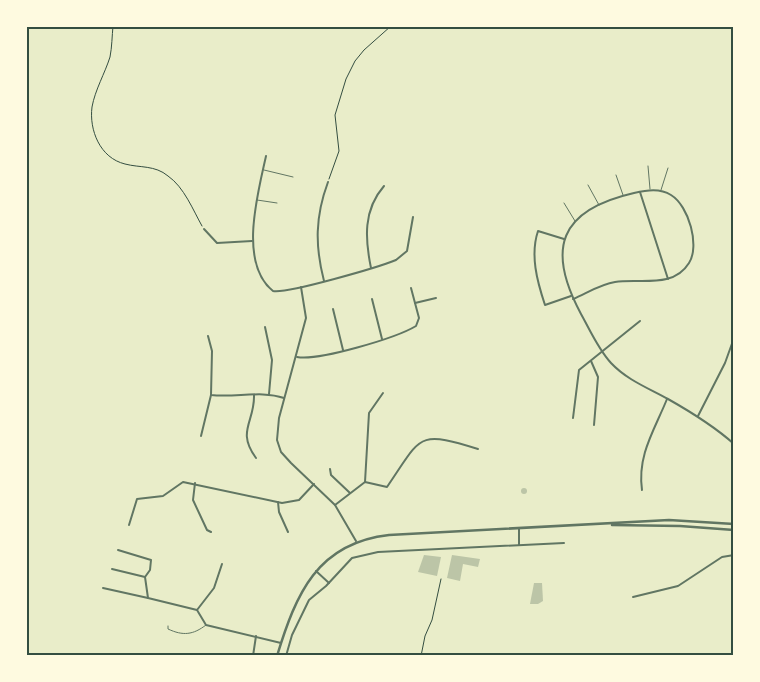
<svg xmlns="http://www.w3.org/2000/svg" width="760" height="682" font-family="'PT Serif',serif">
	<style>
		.building { fill: #bcc5a7 }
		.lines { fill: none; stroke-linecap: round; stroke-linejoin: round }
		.path { stroke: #344e41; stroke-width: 1 }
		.service { stroke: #617663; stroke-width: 1 }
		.minor { stroke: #617663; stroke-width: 2 }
		.tertiary { stroke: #617663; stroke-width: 2.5 }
		.neatline { fill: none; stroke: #344e41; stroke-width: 2 }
	</style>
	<rect width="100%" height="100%" fill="#e9edc9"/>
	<g class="building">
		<circle cx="524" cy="491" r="3"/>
		<polygon points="424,555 441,557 437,576 418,572"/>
		<polygon points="452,555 480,559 478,567 463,564 460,581 447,578"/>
		<polygon points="534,583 542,583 543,601 538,604 530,604"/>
	</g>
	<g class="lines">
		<g class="path">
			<path d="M113,26C112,36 112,47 110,57C105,73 95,90 92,107C89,130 100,158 125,164C140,168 155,165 168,176C184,187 193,210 202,226"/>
			<polyline points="329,179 339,151 335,115 346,79 355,61 364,50 391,26"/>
			<polyline points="421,656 425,636 432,620 441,579"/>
		</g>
		<g class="service">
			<polyline points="648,166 650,189"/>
			<polyline points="264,170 293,177"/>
			<polyline points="616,175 623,195"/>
			<polyline points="588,185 599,205"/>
			<polyline points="661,190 668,168"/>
			<polyline points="257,200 277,203"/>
			<polyline points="564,203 575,221"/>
			<path d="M168,626V629C183,636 193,635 206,625"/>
		</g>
		<g class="minor">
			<path d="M266,156C258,193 238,263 273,291C287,294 379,267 396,260L407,251L413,217"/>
			<polyline points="640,192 668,279"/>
			<polyline points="204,229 217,243 252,241"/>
			<path d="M564,239L538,231C530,255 537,281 545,305L571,296"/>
			<path d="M371,268C365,239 363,210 384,186"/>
			<path d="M324,281C315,246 315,217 328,182"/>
			<polyline points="301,287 306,318 279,418 277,440 281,452 291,463 335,505 356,541"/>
			<polyline points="372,299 382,339"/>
			<path d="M573,299C587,293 601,284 615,282C640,278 673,289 689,263C700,246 689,206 671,195C660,188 647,190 634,193C559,210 546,249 581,314C590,330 598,349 611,363C627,380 648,388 668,399C691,412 714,426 734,444"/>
			<polyline points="415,303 436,298"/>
			<polyline points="333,309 343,350"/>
			<polyline points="265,327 272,360 269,394"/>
			<path d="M208,336L212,351L211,395C235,398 261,390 284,398"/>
			<path d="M297,357C319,361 396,338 416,326L419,318L411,288"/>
			<polyline points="591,361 598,377 594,425"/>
			<path d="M254,395C255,422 236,431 256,458"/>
			<polyline points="698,416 725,363 734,338"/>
			<polyline points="573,418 579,370 640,321"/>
			<polyline points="201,436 211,395"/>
			<polyline points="330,469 331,475 350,493"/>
			<polyline points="365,482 369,413 383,393"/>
			<polyline points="195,483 193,500 207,530 211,532"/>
			<path d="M642,490C637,455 655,429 667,399"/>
			<polyline points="278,502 279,512 288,532"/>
			<path d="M335,505L365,482L387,487C422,436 416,430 478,449"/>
			<polyline points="129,525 137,499 163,496 183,482 282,503 299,500 314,484"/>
			<polyline points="519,529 519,545"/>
			<polyline points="118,550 151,560 150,570 145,577 148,598 197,610 206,625 281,643"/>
			<polyline points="112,569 145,577"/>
			<polyline points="316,571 329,583"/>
			<polyline points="103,588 148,598"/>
			<polyline points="633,597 678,586 722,557 734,555"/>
			<polyline points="197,610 214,588 222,564"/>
			<polyline points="253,656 256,636"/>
			<polyline points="286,656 292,635 309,600 326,586 352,558 378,552 564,543"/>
		</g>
		<g class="tertiary">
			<polyline points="612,525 680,526 734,530"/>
			<path d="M277,656C296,594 317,543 389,535L669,520L734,524"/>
		</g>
	</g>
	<rect width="760" height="682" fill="none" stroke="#fefae0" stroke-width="55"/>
	<rect x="28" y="28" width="704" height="626" class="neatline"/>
</svg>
